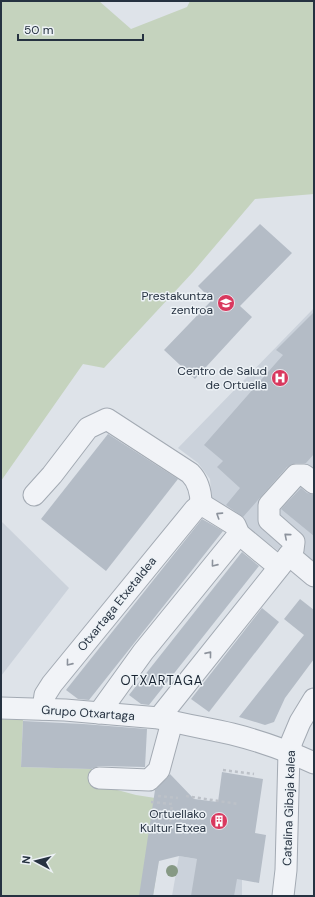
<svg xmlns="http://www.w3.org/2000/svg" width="315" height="897" font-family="'DM Sans',sans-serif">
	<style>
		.built { fill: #cbd2db }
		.green { fill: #c5d3be }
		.building { fill: #b4bcc6 }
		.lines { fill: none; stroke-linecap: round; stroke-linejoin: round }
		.minor-casing { stroke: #a3aab3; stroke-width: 23 }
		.path { stroke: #bcc1c8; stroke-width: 2.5; stroke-dasharray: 3 3; stroke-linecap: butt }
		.minor { stroke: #f1f3f7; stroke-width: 21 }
		.tree { fill: #869984 }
		.oneway { stroke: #8c929c }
		.labels { text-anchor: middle; stroke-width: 3; stroke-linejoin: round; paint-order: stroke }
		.poi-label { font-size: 12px; fill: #263241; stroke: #edf2f6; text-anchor: end }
		.street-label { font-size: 12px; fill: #263241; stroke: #edf2f6 }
		.neighbourhood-label { font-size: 13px; letter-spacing: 1px; fill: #182331; stroke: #edf2f6 }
	</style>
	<rect width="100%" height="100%" fill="#dee3e9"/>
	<g class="built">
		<polygon points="314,308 314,577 212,502 210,479 198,463 178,448"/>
		<polygon points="1,521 69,588 1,676"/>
		<polygon points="179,856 242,867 242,896 172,896"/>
	</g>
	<g class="green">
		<polygon points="1,1 99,1 131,29 187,7 190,1 314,1 314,194 255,199 193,272 104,368 83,364 1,481"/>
		<polygon points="1,719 23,720 21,767 96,769 95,784 136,795 168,800 153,896 1,896"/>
	</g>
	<g class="building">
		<polygon points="260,224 292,253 240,306 252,317 195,379 164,350 212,300 198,286"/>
		<polygon points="314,312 314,454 306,463 296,463 287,467 243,517 226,505 240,488 217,467 223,461 204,445 283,355 276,350"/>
		<polygon points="108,434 178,479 106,571 41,519"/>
		<polygon points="301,488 307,493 314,495 314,536 281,509"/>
		<polygon points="202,519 223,531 89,700 78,699 66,690"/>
		<polygon points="242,552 259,566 149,705 141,704 129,695"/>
		<polygon points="300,599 314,610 314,659 285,698 274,722 265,725 239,717 304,635 284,619"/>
		<polygon points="262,608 279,622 209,712 191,699"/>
		<polygon points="23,721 83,724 147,729 145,767 99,766 91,769 21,767"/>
		<polygon points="222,772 263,779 255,833 266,835 259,883 237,879 234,896 191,896 197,859 179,856 159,861 153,896 139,896 155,790 167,778 170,774 194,799 218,802"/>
	</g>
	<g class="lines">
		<g class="minor-casing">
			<g id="minor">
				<path d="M34,495L52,475L88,428L107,419L190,473C198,481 201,492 201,504"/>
				<polyline points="289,555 314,576"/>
				<path d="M1,708L65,710L159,718C183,725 208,728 232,734C260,741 288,751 314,763"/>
				<polyline points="43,709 45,695 52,684 195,509 201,504 235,525 239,534 279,567"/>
				<polyline points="99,713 143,652 239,534"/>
				<polyline points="159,718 293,550 294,542 269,520 269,505 296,475 304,475 314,483"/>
				<polyline points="99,778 149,780 159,770 172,722"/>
				<polyline points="283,896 286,870 289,752 292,741 300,722 314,699"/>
			</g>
		</g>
		<g class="path">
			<polyline points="223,770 254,774"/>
			<polyline points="158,796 178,798"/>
			<polyline points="186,796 238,804"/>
			<polyline points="151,802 172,804 169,831"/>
		</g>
		<use href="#minor" class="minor"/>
	</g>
	<circle class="tree" cx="172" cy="871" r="6"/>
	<defs><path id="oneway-chevron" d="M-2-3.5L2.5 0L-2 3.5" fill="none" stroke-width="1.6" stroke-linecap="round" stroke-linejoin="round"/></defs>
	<g class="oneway">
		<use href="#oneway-chevron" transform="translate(219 515) rotate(-147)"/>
		<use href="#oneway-chevron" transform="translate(287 536) rotate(-139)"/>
		<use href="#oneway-chevron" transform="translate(214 564) rotate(129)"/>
		<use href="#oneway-chevron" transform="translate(209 654) rotate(-51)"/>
		<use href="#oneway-chevron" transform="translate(69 663) rotate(129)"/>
	</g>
	<defs>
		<g id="school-disc" transform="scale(0.9)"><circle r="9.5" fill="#d9385e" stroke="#edf2f6"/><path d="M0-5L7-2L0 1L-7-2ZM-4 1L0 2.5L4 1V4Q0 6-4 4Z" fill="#fff"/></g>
		<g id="hospital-disc" transform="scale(0.9)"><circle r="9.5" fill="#d9385e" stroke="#edf2f6"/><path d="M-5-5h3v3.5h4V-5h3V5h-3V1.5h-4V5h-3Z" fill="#fff"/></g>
		<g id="building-disc" transform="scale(0.9)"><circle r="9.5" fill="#d9385e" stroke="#edf2f6"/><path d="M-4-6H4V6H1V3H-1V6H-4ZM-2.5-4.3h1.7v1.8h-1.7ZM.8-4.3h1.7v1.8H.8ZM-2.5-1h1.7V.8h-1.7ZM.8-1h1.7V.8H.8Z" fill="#fff"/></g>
	</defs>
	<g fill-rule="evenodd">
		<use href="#school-disc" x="226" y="303"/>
		<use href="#hospital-disc" x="280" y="378"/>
		<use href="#building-disc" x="219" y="821"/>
	</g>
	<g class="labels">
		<g class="poi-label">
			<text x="213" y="300">Prestakuntza<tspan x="213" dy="14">zentroa</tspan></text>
			<text x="267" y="375">Centro de Salud<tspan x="267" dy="14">de Ortuella</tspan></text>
			<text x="206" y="818">Ortuellako<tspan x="206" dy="14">Kultur Etxea</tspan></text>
		</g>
		<g class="street-label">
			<text transform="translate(117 604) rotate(-51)" y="4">Otxartaga Etxetaldea</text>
			<text transform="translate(88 713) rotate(4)" y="4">Grupo Otxartaga</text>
			<text transform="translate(289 808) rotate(-88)" y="4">Catalina Gibaja kalea</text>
		</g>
		<g class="neighbourhood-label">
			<text x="162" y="685">OTXARTAGA</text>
		</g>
	</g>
	<rect width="315" height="897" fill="none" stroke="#263241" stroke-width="4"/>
	<g transform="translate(36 861) rotate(277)" stroke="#edf2f6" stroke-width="3" paint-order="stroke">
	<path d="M0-3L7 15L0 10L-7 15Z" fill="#263241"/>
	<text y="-6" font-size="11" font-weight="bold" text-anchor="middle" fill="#263241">N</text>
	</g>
	<path d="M18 34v6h125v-6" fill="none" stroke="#263241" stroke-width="2"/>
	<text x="24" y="34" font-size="12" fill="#263241" stroke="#edf2f6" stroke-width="3" paint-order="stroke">50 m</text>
</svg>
